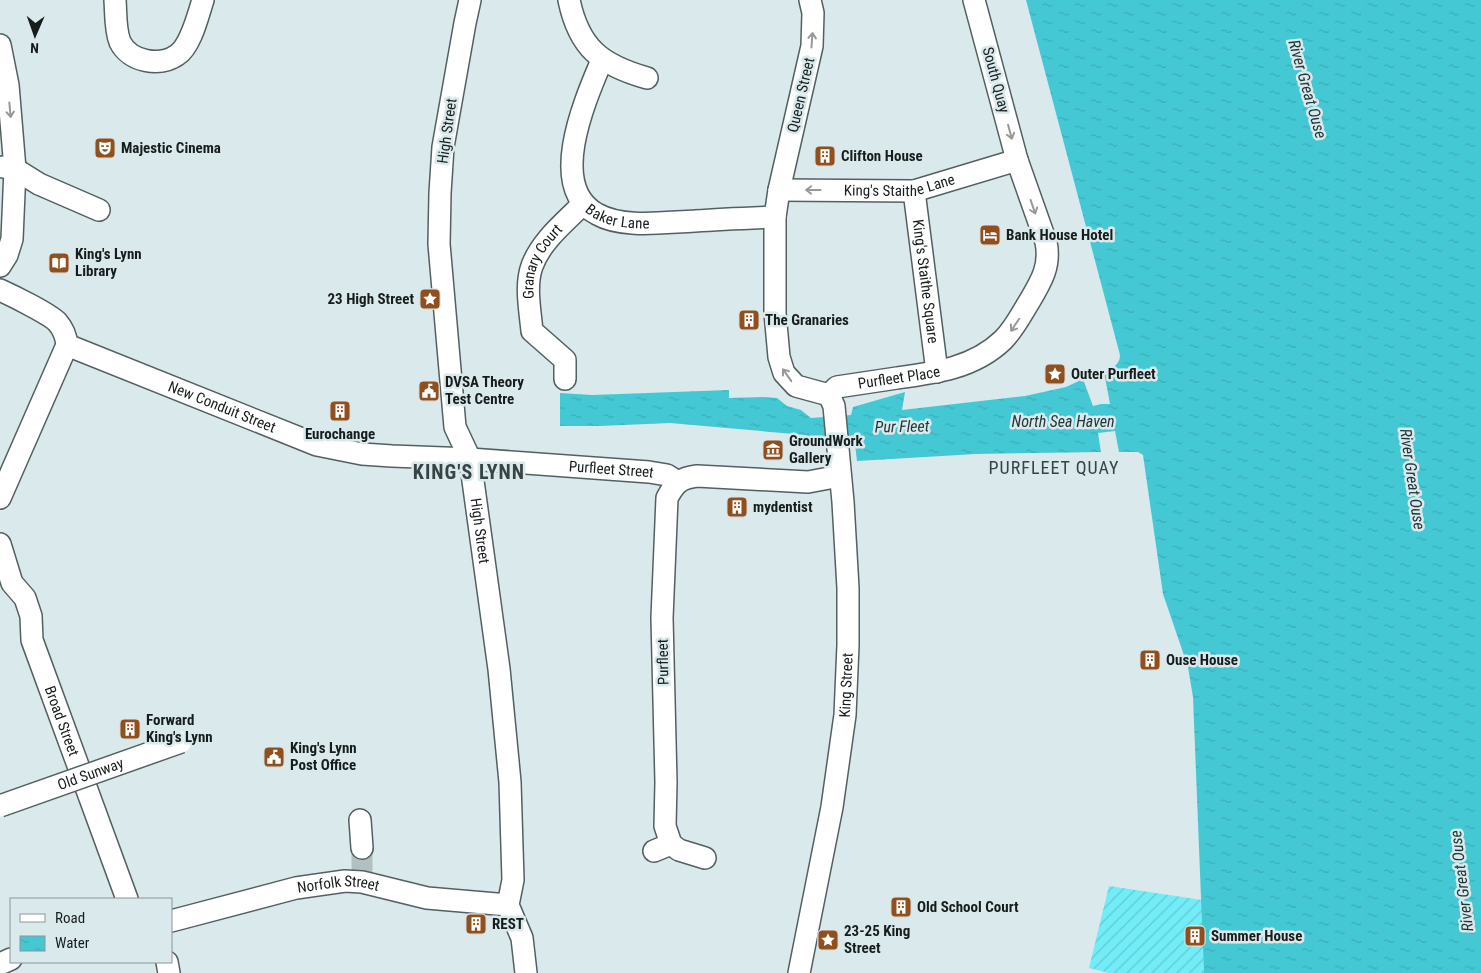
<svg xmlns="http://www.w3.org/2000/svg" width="1481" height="973" font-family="'Roboto Condensed',sans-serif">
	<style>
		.garden { fill: url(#garden-furrows) }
		.water { fill: url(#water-ripples) }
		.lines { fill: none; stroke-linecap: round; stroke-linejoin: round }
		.minor-tunnel { stroke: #b3c0c2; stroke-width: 21; stroke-dasharray: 21 11; stroke-linecap: butt }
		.minor-casing { stroke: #536061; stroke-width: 24 }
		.minor { stroke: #fff; stroke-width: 21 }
		.minor-bridge-casing { stroke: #536061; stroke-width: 24; stroke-linecap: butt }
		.minor-bridge { stroke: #fff; stroke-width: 21 }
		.oneway { stroke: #979999 }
		.labels { text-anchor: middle; stroke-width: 5; stroke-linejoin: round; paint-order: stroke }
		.street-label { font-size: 15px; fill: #171d1d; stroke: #dae9eb }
		.poi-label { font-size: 15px; font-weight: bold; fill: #171d1d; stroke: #dae9eb; text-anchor: start }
		.water-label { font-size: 16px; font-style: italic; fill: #203638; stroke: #dae9eb }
		.quarter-label { font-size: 18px; letter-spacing: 1px; fill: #374345; stroke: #dae9eb }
		.district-label { font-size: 20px; font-weight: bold; letter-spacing: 1px; fill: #374345; stroke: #dae9eb }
	</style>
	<defs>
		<pattern id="garden-furrows" width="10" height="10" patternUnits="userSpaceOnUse" patternTransform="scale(1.25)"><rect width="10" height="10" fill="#72ecf7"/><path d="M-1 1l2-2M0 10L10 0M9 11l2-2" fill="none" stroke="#62cad3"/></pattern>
		<pattern id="water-ripples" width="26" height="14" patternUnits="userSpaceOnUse" patternTransform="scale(1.25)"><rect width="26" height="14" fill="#44c9d4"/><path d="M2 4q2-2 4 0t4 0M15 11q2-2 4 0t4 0" fill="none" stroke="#3bacb6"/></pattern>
	</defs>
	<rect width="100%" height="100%" fill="#dae9eb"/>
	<polygon class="garden" points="1109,886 1202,900 1204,973 1109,973 1089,968"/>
	<path class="water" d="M1026,0H1481V973H1204L1193,697L1188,667L1163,594L1143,455L1138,452H1119L1115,431L1098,433L1101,452L976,454L857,461L854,436L817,438L805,435L670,423L600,426H560V393L592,395L729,390V398L763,397L777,398L787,406L801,410L811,418L851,415L853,407L905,392L902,410L1025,396L1066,387L1083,379L1093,406L1101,404H1110L1104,372C1112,368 1120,365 1120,355Z"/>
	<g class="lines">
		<polyline class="minor-tunnel" points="362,874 362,848"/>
		<g class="minor-casing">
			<g id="minor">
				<path d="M115,0C116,13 115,30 120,42C130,62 160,67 177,55C191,46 198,15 203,0"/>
				<path id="s1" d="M470,0L465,23L443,147L440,193L439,244L455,427L470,459L499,669L510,782L513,880L508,905L522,938L526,973"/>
				<path d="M569,0C579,48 601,65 647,78"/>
				<polyline points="810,0 813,13 812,46 779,190 775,217 775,313 779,357 784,373 796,386 829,395"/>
				<polyline points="0,45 8,85 15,169 12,239 7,255 0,266"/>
				<path id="s2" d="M602,60C586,98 546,187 597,214C623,229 666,222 695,221C722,219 749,218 775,217"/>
				<polyline points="3,167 15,169 39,184 99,210"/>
				<path id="s3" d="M779,190L914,191L1017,160"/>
				<path id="s4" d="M914,191L937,372"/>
				<path id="s5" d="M0,290C11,295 52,315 58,323C64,330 66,336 67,345L317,445L362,454L392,456L470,459L649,472L667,475L678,482"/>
				<path id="s6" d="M565,379V360L532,331C530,310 525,285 532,266C541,241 565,222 583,204"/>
				<path id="s7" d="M829,395L837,387C857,384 877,381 897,378C935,373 974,368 1003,340C1014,329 1021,315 1029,302C1041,282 1051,266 1046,242L1017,160L974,0"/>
				<polyline points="0,498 67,345"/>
				<path id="s8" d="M0,544L12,583L25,598L31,616L32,640L127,899"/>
				<polyline points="360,820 362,848"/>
				<polyline points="654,851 671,844"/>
				<path d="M705,858L679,850L671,844L665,826L666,782L662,618L667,498C675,483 680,478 697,476L808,482L840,476"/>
				<path id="s9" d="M171,921L296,888L345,881L362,882L427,898L508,905"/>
				<polyline points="167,962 169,973"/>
				<polyline points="0,964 11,959"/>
				<path id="s10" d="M799,973L832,807L845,715L848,645V588L843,502L834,406L829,395"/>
			</g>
		</g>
		<use href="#minor" class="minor"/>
		<g class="minor-bridge-casing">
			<g id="minor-bridge">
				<path id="s11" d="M0,806L181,742"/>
			</g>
		</g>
		<use href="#minor-bridge" class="minor-bridge"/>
	</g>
	<defs><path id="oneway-shaft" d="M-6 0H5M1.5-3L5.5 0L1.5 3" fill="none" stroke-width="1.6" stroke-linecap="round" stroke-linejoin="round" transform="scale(1.25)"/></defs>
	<g class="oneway">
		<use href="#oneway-shaft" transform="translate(812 40) rotate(-86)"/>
		<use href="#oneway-shaft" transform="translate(10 110) rotate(85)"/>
		<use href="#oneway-shaft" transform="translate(1010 132) rotate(75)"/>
		<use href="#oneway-shaft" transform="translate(813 190) rotate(-180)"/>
		<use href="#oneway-shaft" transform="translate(1033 207) rotate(71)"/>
		<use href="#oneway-shaft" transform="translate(1015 325) rotate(124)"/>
		<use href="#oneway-shaft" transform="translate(787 375) rotate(-125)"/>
	</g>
	<defs>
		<g id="theatre-square" transform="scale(1.125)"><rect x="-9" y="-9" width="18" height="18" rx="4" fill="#914f1d" stroke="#dae9eb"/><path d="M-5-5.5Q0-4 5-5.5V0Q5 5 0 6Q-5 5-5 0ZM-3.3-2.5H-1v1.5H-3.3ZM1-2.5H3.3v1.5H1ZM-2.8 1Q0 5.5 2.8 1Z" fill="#fff"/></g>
		<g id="building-square" transform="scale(1.125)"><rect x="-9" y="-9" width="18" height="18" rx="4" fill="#914f1d" stroke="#dae9eb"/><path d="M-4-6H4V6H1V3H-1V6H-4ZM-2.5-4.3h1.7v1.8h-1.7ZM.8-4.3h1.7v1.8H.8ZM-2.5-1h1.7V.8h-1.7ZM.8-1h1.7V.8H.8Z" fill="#fff"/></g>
		<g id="hotel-square" transform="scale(1.125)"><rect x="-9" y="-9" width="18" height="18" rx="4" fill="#914f1d" stroke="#dae9eb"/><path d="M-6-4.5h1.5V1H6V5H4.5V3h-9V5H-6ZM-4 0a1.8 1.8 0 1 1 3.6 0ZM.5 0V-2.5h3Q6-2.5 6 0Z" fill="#fff"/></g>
		<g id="library-square" transform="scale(1.125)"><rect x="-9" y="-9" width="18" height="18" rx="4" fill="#914f1d" stroke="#dae9eb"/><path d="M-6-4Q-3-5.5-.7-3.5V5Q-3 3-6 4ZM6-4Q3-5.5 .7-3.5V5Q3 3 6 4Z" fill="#fff"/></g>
		<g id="sight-square" transform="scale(1.125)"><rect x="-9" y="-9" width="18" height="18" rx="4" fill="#914f1d" stroke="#dae9eb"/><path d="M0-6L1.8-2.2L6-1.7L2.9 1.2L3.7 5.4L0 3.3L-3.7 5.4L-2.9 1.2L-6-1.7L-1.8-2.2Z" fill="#fff"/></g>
		<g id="civic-square" transform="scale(1.125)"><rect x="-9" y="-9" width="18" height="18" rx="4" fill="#914f1d" stroke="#dae9eb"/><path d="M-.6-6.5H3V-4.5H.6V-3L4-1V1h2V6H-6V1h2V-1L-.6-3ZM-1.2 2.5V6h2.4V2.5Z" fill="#fff"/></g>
		<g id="museum-square" transform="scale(1.125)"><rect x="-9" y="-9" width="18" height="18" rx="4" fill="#914f1d" stroke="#dae9eb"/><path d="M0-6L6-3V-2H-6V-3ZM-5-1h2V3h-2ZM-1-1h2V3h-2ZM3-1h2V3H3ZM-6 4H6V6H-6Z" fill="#fff"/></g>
	</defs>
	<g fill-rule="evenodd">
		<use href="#theatre-square" x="105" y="148"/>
		<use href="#building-square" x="825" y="156"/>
		<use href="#hotel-square" x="990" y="235"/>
		<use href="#library-square" x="59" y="263"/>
		<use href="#sight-square" x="430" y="299"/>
		<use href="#building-square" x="749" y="320"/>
		<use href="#sight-square" x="1055" y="374"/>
		<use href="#civic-square" x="429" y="391"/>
		<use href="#building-square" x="340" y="411"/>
		<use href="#museum-square" x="773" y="450"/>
		<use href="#building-square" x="737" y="507"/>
		<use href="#building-square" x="1150" y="660"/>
		<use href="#building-square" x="130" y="729"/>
		<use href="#civic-square" x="274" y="757"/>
		<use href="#building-square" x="901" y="907"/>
		<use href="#building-square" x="476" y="924"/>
		<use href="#building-square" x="1195" y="936"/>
		<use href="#sight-square" x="828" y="940"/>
	</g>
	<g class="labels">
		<g class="street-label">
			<text transform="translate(996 80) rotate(75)" y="5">South Quay</text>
			<text transform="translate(801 95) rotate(-77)" y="5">Queen Street</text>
			<text transform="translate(447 131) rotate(-82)" y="5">High Street</text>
			<text dy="5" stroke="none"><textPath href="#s3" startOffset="121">King's Staithe Lane</textPath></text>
			<text dy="5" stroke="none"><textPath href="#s2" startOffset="189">Baker Lane</textPath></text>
			<text dy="5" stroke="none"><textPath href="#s6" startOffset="136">Granary Court</textPath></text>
			<text dy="5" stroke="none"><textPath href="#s4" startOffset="91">King's Staithe Square</textPath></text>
			<text dy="5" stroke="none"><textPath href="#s7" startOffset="74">Purfleet Place</textPath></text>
			<text dy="5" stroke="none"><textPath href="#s5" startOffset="258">New Conduit Street</textPath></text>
			<text dy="5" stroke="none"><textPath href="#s5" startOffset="656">Purfleet Street</textPath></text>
			<text dy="5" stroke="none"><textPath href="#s1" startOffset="538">High Street</textPath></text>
			<text transform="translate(663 662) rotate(-91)" y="5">Purfleet</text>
			<text dy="5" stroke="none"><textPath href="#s10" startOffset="292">King Street</textPath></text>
			<text dy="5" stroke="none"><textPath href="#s8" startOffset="190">Broad Street</textPath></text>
			<text dy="5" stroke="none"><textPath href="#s11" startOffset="96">Old Sunway</textPath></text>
			<text dy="5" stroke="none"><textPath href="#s9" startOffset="172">Norfolk Street</textPath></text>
		</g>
		<g class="poi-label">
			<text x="121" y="153">Majestic Cinema</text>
			<text x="841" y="161">Clifton House</text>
			<text x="1006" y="240">Bank House Hotel</text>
			<text x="75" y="259">King's Lynn<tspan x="75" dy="17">Library</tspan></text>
			<text x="414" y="304" text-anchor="end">23 High Street</text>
			<text x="765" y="325">The Granaries</text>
			<text x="1071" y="379">Outer Purfleet</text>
			<text x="445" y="387">DVSA Theory<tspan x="445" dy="17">Test Centre</tspan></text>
			<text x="340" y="439" text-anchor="middle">Eurochange</text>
			<text x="789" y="446">GroundWork<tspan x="789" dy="17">Gallery</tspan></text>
			<text x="753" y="512">mydentist</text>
			<text x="1166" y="665">Ouse House</text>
			<text x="146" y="725">Forward<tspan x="146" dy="17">King's Lynn</tspan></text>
			<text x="290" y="753">King's Lynn<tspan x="290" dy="17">Post Office</tspan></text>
			<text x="917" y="912">Old School Court</text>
			<text x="492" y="929">REST</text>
			<text x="844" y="936">23-25 King<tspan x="844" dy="17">Street</tspan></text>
			<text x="1211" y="941">Summer House</text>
		</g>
		<g class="water-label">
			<text transform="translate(1308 89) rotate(74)" y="6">River Great Ouse</text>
			<text x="1063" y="427">North Sea Haven</text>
			<text transform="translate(902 426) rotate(-1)" y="6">Pur Fleet</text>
			<text transform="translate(1413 479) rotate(82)" y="6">River Great Ouse</text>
			<text transform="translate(1461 881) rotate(-97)" y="6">River Great Ouse</text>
		</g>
		<g class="quarter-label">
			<text x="1054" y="474">PURFLEET QUAY</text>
		</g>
		<g class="district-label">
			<text x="469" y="479">KING'S LYNN</text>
		</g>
	</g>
	<rect x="10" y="898" width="162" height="65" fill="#dae9eb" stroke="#8c9799"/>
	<rect x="20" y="914" width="25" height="8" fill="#ffffff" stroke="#8c9799"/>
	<text x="55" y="923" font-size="15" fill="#171d1d">Road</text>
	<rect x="20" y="936" width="25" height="15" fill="url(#water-ripples)" stroke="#8c9799"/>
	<text x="55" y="948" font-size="15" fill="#171d1d">Water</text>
	<g transform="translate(35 35) rotate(182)" stroke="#dae9eb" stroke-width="4" paint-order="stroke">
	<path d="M0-4L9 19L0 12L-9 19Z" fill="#171d1d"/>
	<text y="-8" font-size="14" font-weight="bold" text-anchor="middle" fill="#171d1d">N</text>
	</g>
</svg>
